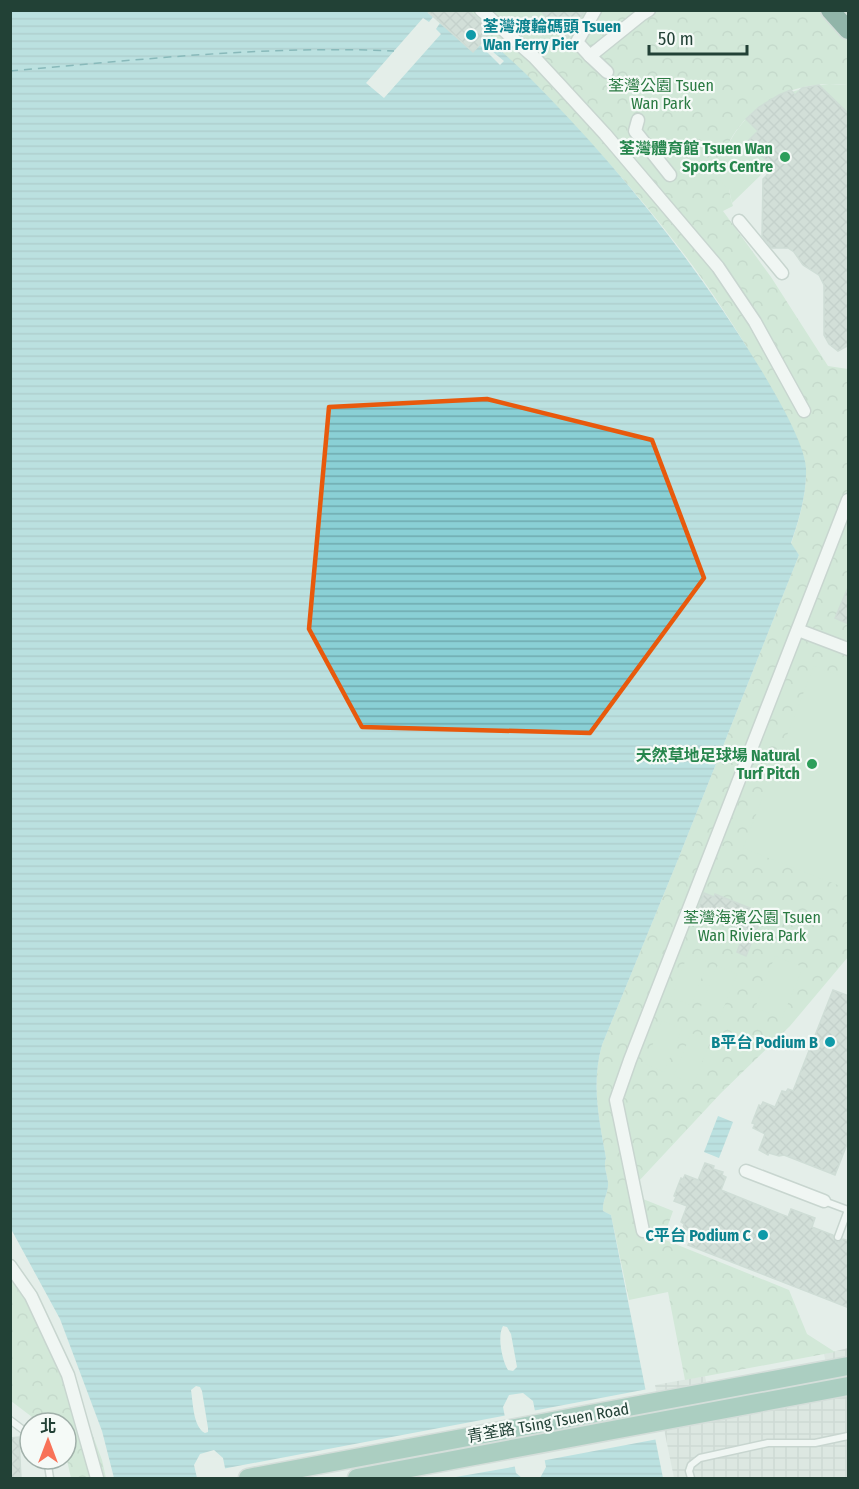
<svg xmlns="http://www.w3.org/2000/svg" width="859" height="1489" font-family="'Fira Sans Condensed','Noto Sans TC',sans-serif">
	<style>
		.industrial { fill: url(#industrial-grid) }
		.park { fill: url(#park-crowns) }
		.garden { fill: #bce0c3 }
		.water { fill: url(#water-rules); fill-rule: evenodd }
		.pier { fill: #e4eee9 }
		.lines { fill: none; stroke-linecap: round; stroke-linejoin: round }
		.ferry { stroke: #197880; stroke-width: 1.5; stroke-dasharray: 8 6; stroke-linecap: butt }
		.building { fill: url(#building-cross-hatch); stroke: #b6c8bf; stroke-width: 1.5 }
		.lane-casing { stroke: #a6b7b0; stroke-width: 9 }
		.street-casing { stroke: #a6b7b0; stroke-width: 15 }
		.primary-casing { stroke: #c1cac7; stroke-width: 21 }
		.highway-casing { stroke: #c1cac7; stroke-width: 21 }
		.lane { stroke: #fff; stroke-width: 6 }
		.street { stroke: #fff; stroke-width: 12 }
		.primary { stroke: #67a690; stroke-width: 18 }
		.highway { stroke: #2d6f5b; stroke-width: 18 }
		.marked { fill: none; stroke: #e8590c; stroke-width: 4.5; stroke-linejoin: round }
		.culture-dot { fill: #0f9aa8; stroke: #f5faf7; stroke-width: 2 }
		.leisure-dot { fill: #2e9e5b; stroke: #f5faf7; stroke-width: 2 }
		.labels { text-anchor: middle; stroke-width: 4.5; stroke-linejoin: round; paint-order: stroke }
		.culture-label { font-size: 16px; font-weight: bold; fill: #0d838f; stroke: #f5faf7; text-anchor: end }
		.park-label { font-size: 16px; fill: #2a7a42; stroke: #f5faf7 }
		.leisure-label { font-size: 16px; font-weight: bold; fill: #27864d; stroke: #f5faf7; text-anchor: end }
		.street-label { font-size: 16px; fill: #224136; stroke: #f5faf7 }
	</style>
	<defs>
		<pattern id="industrial-grid" width="8" height="8" patternUnits="userSpaceOnUse" patternTransform="scale(1.5)"><rect width="8" height="8" fill="#d2ded8"/><path d="M0 4h8M4 0v8" fill="none" stroke="#b4c0ba"/></pattern>
		<pattern id="park-crowns" width="20" height="18" patternUnits="userSpaceOnUse" patternTransform="scale(1.5)"><rect width="20" height="18" fill="#bce0c3"/><path d="M2 6a3 3 0 1 1 6 0M12 15a3 3 0 1 1 6 0" fill="none" stroke="#a1c1a8"/></pattern>
		<pattern id="water-rules" width="6" height="5" patternUnits="userSpaceOnUse" patternTransform="scale(1.5)"><rect width="6" height="5" fill="#8ad0d5"/><path d="M0 2.5h6" fill="none" stroke="#70aaae"/></pattern>
		<pattern id="building-cross-hatch" width="8" height="8" patternUnits="userSpaceOnUse" patternTransform="scale(1.5)"><rect width="8" height="8" fill="#bcccc4"/><path d="M0 0l8 8M0 8l8-8" fill="none" stroke="#a1b0a9"/></pattern>
	</defs>
	<rect width="100%" height="100%" fill="#e4eee9"/>
	<polygon class="industrial" points="848,1348 848,1478 674,1478 655,1385 705,1376 710,1401 829,1378 824,1354"/>
	<g class="park">
		<path d="M457,11H848V85C810,80 769,92 743,122C738,128 730,138 728,146C725,161 728,191 733,206L723,211L771,277L828,366L848,369V957L790,1026L721,1093L638,1182L643,1199L673,1211L663,1239L789,1290L807,1334L835,1352L685,1380L668,1292L629,1300L611,1215L603,1211C602,1201 609,1192 608,1182C607,1173 603,1166 606,1158C599,1119 591,1084 602,1045L677,862L799,555L791,544C800,517 810,485 804,457C790,421 772,389 752,356C675,224 568,113 457,11Z"/>
		<polygon points="10,1256 58,1343 102,1460 106,1478 71,1478 66,1456 66,1423 40,1423 11,1401"/>
	</g>
	<g class="garden">
		<path d="M829,84L848,85V230L767,169L732,203L729,189L716,177C734,114 766,93 829,84Z"/>
		<polygon points="814,666 848,679 848,889 743,848"/>
		<polygon points="688,954 708,962 691,1005 671,998"/>
		<polygon points="775,956 803,967 782,1018 755,1008"/>
		<polygon points="717,966 737,974 720,1017 700,1009"/>
		<polygon points="662,1021 682,1029 664,1072 645,1064"/>
		<polygon points="691,1033 711,1040 694,1083 674,1076"/>
	</g>
	<g class="water">
		<path d="M10,11H457C480,32 504,53 527,75C617,165 697,264 763,373C776,395 805,444 806,468C807,493 799,520 791,543L799,555L677,862L602,1045C591,1084 599,1119 606,1158C603,1166 607,1173 608,1182C609,1192 602,1201 603,1211L611,1215L663,1478H540L546,1467L533,1401L523,1393L509,1395L503,1407L516,1473L522,1478H227L223,1458L214,1450L200,1454L194,1465L197,1478H114L102,1431L60,1319L11,1229ZM503,1326L507,1327L511,1334L517,1367L513,1371L508,1370C502,1360 497,1336 503,1326ZM196,1386L200,1387L202,1391L208,1428V1432L205,1433C193,1427 193,1402 191,1390Z"/>
		<polygon points="718,1116 733,1122 719,1158 704,1152"/>
	</g>
	<g class="pier">
		<polygon points="461,10 488,36 482,43 504,61 500,65 480,45 473,52 440,23 436,29 441,34 384,98 366,83 423,18 429,22 433,17 428,13 430,11"/>
		<polygon points="648,1389 658,1439 541,1461 532,1411"/>
		<polygon points="508,1415 518,1466 450,1478 224,1478 222,1469"/>
	</g>
	<g class="lines">
		<path class="ferry" d="M10,71C138,60 266,45 394,51"/>
	</g>
	<g class="building">
		<polygon points="426,10 468,10 492,31 473,52"/>
		<polygon points="540,10 585,10 568,38"/>
		<polygon points="819,85 849,114 849,345 838,351 829,344 824,335 824,285 819,275 803,265 794,252 788,248 772,248 762,236 763,179 767,175 766,160 748,141 758,131 746,119 759,107 779,95 791,90 795,95 802,88"/>
		<polygon points="849,585 849,624 835,618"/>
		<polygon points="704,893 714,897 715,894 757,911 756,913 762,916 746,956 737,952 745,930 707,915 708,912 698,909"/>
		<polygon points="833,990 849,996 849,1139 835,1175 784,1155 779,1156 769,1153 768,1155 759,1150 765,1134 753,1128 755,1124 752,1123 759,1105 761,1106 763,1102 775,1107 782,1091 786,1092 788,1089 793,1091"/>
		<polygon points="705,1163 714,1166 713,1169 723,1172 722,1175 726,1177 721,1190 788,1217 791,1209 815,1218 812,1227 833,1235 836,1242 839,1242 843,1239 849,1241 849,1308 688,1245 693,1232 683,1228 684,1224 681,1222 687,1206 674,1201 676,1197 674,1196 681,1178 683,1179 685,1175 698,1180"/>
		<polygon points="19,1437 21,1479 10,1479 10,1438"/>
	</g>
	<g class="lines">
		<g class="lane-casing">
			<g id="lane">
				<polyline points="824,1201 848,1210"/>
				<polyline points="838,1237 848,1210"/>
				<polyline points="10,1420 30,1435"/>
				<polyline points="47,1459 50,1478"/>
				<polyline points="691,1478 689,1471 691,1465 700,1458 768,1443 815,1443 848,1436"/>
			</g>
		</g>
		<g class="street-casing">
			<g id="street">
				<polyline points="481,10 534,57 560,85 605,134 718,267 755,322 804,411"/>
				<polyline points="590,56 577,42 595,10"/>
				<polyline points="607,72 590,56 641,15 649,10"/>
				<polyline points="638,120 635,131 670,175"/>
				<polyline points="739,221 782,273"/>
				<polyline points="798,630 848,649"/>
				<polyline points="746,1171 824,1201"/>
				<polyline points="643,1231 616,1100 630,1060 848,500"/>
				<polyline points="10,1266 31,1296 68,1375 97,1478"/>
			</g>
		</g>
		<g class="primary-casing">
			<g id="primary">
				<polyline points="248,1478 848,1366"/>
				<polyline points="357,1478 848,1386"/>
			</g>
		</g>
		<g class="highway-casing">
			<polyline id="highway" points="830,10 848,30"/>
		</g>
		<use href="#lane" class="lane"/>
		<use href="#street" class="street"/>
		<use href="#primary" class="primary"/>
		<use href="#highway" class="highway"/>
	</g>
	<path d="M0 0H859V1489H0ZM487,399L652,440L704,578L590,733L362,727L309,629L329,407Z" fill="#e4eee9" fill-opacity=".55" fill-rule="evenodd"/>
	<path class="marked" d="M487,399L652,440L704,578L590,733L362,727L309,629L329,407Z"/>
	<g class="culture-dot">
		<circle cx="471" cy="35" r="6"/>
		<circle cx="830" cy="1042" r="6"/>
		<circle cx="763" cy="1235" r="6"/>
	</g>
	<g class="leisure-dot">
		<circle cx="785" cy="157" r="6"/>
		<circle cx="812" cy="764" r="6"/>
	</g>
	<g class="labels">
		<g class="culture-label">
			<text x="483" y="32" text-anchor="start">荃灣渡輪碼頭 Tsuen<tspan x="483" dy="18">Wan Ferry Pier</tspan></text>
			<text x="818" y="1048">B平台 Podium B</text>
			<text x="751" y="1241">C平台 Podium C</text>
		</g>
		<g class="park-label">
			<text x="661" y="91">荃灣公園 Tsuen<tspan x="661" dy="18">Wan Park</tspan></text>
			<text x="752" y="923">荃灣海濱公園 Tsuen<tspan x="752" dy="18">Wan Riviera Park</tspan></text>
		</g>
		<g class="leisure-label">
			<text x="773" y="154">荃灣體育館 Tsuen Wan<tspan x="773" dy="18">Sports Centre</tspan></text>
			<text x="800" y="761">天然草地足球場 Natural<tspan x="800" dy="18">Turf Pitch</tspan></text>
		</g>
		<g class="street-label">
			<text transform="translate(548 1422) rotate(-10)" y="6">青荃路 Tsing Tsuen Road</text>
		</g>
	</g>
	<rect width="859" height="1489" fill="none" stroke="#224136" stroke-width="24"/>
	<g transform="translate(48 1441)"><circle r="28" fill="#f5faf7" stroke="#a1b0aa" stroke-width="1.5"/>
	<path d="M0-4.5L10 22L0 15L-10 22Z" fill="#f87258"/>
	<text y="-9" font-size="16" font-weight="bold" text-anchor="middle" fill="#224136">北</text>
	</g>
	<path d="M649 45v9h98v-9" fill="none" stroke="#224136" stroke-width="3"/>
	<text x="658" y="45" font-size="18" fill="#224136" stroke="#f5faf7" stroke-width="4.5" paint-order="stroke">50 m</text>
</svg>
